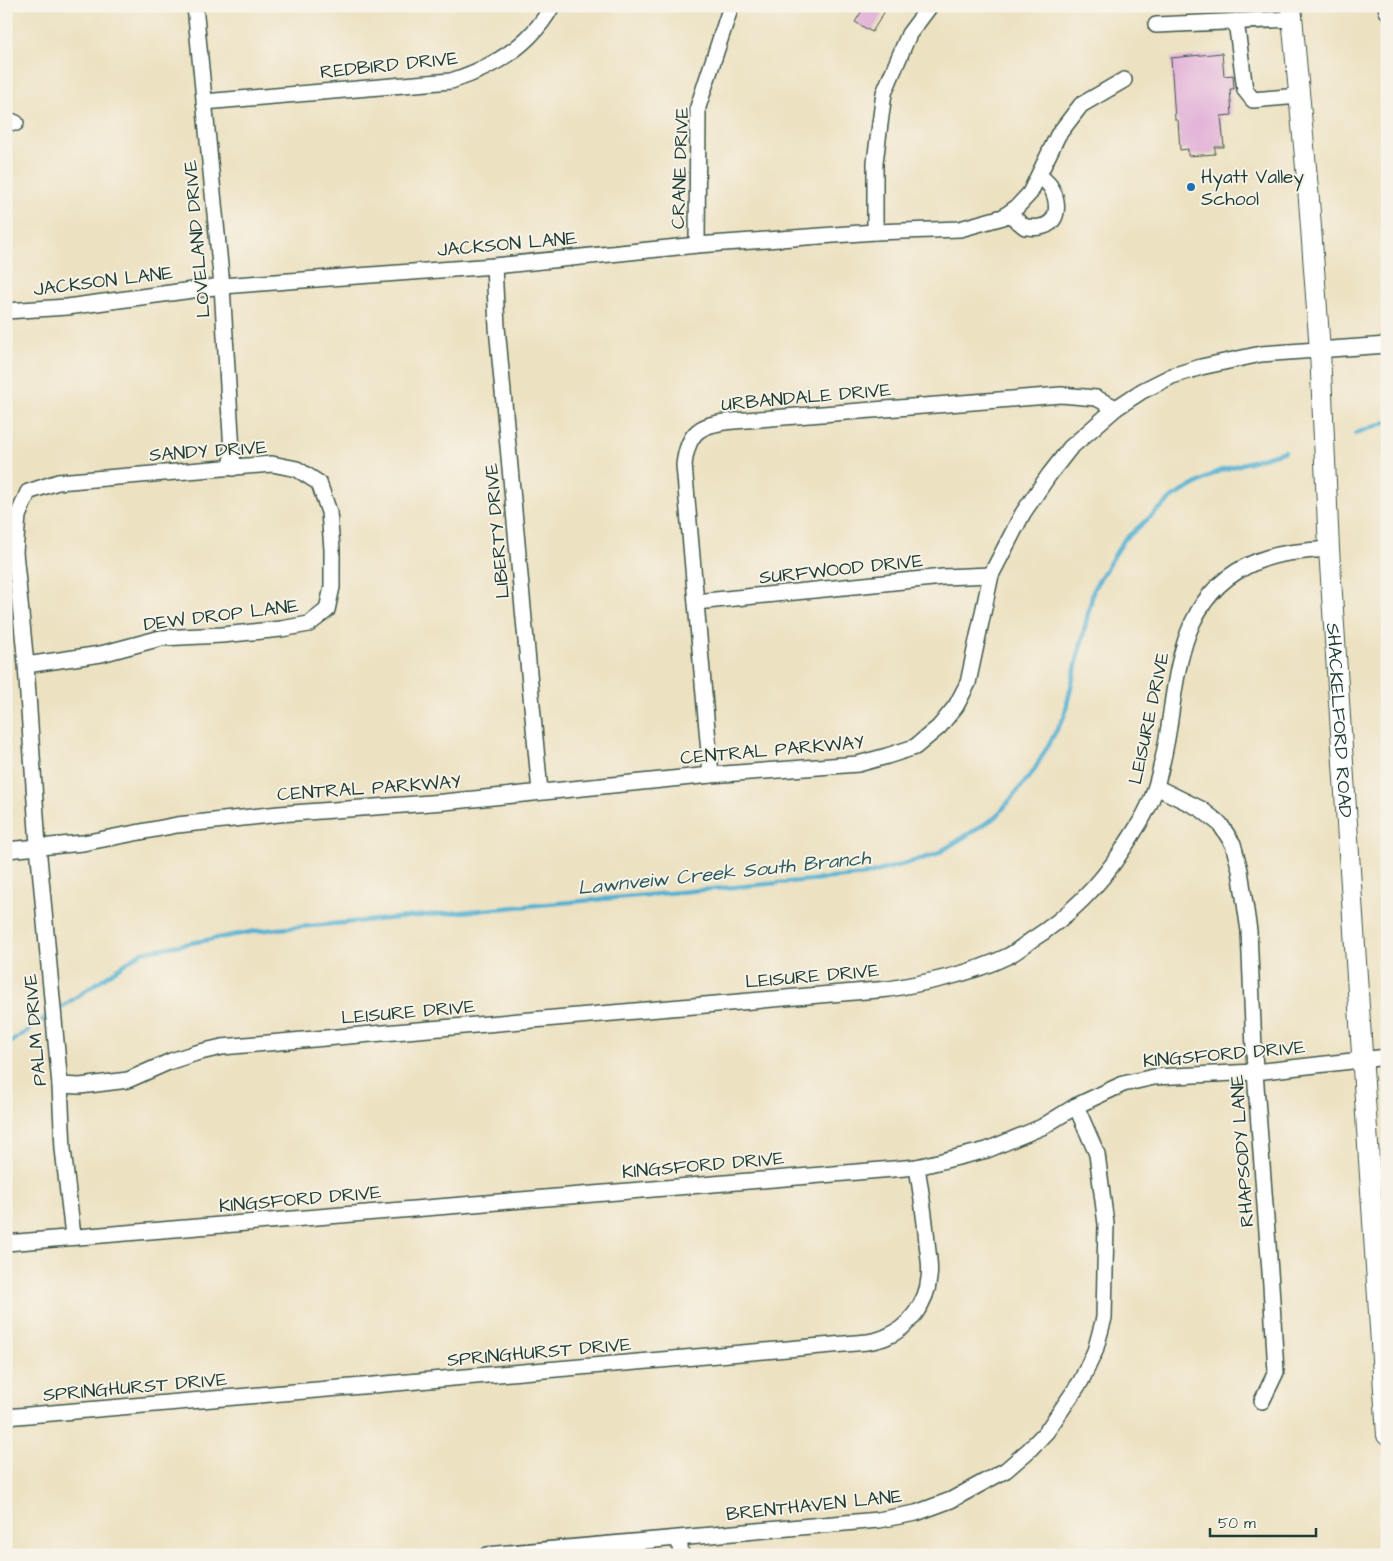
<svg xmlns="http://www.w3.org/2000/svg" width="1393" height="1561" font-family="'Architects Daughter',sans-serif">
	<style>
		.lines { fill: none; stroke-linecap: round; stroke-linejoin: round }
		.stream { stroke: #53b0d1; stroke-width: 4.5 }
		.building { fill: #e2b2d8 }
		.minor-casing { stroke: #3e5649; stroke-width: 18 }
		.major-casing { stroke: #3e5649; stroke-width: 22 }
		.minor { stroke: #fff; stroke-width: 15 }
		.major { stroke: #fff; stroke-width: 20 }
		.poi-dot { fill: #1f6fb2; stroke: #f7f3e8; stroke-width: 2 }
		.labels { text-anchor: middle; stroke-width: 4; stroke-linejoin: round; paint-order: stroke }
		.street-label { font-size: 19px; fill: #1f3d34; stroke: #f7f3e8 }
		.poi-label { font-size: 19px; fill: #1f3d34; stroke: #f7f3e8; text-anchor: start }
		.water-label { font-size: 20px; font-style: italic; fill: #2c5a5b; stroke: #f7f3e8 }
	</style>
	<rect width="100%" height="100%" fill="#f7f3e8"/>
	<filter id="ink" filterUnits="userSpaceOnUse"><feTurbulence type="fractalNoise" baseFrequency=".02" numOctaves="2"/><feDisplacementMap in="SourceGraphic" scale="10" xChannelSelector="R" yChannelSelector="G"/><feConvolveMatrix kernelMatrix="1 2 1 2 8 2 1 2 1" color-interpolation-filters="sRGB"/></filter>
	<filter id="wash" filterUnits="userSpaceOnUse"><feTurbulence type="fractalNoise" baseFrequency=".0096" numOctaves="4" result="noise"/><feDisplacementMap in="SourceGraphic" scale="20" xChannelSelector="R" yChannelSelector="G"/><feGaussianBlur stdDeviation="1.12" result="paint"/><feColorMatrix in="noise" values="0 0 0 0 0 0 0 0 0 0 0 0 0 0 0 0 0 1.4 0 .05"/><feComposite in="paint" operator="in"/></filter>
	<g filter="url(#wash)">
		<rect width="100%" height="100%" fill="#ece1c1"/>
		<g class="lines">
			<g class="stream">
				<polyline points="1356,433 1387,422"/>
				<polyline points="56,1011 142,952 256,931 865,875 935,855 996,817 1033,772 1064,717 1094,588 1124,540 1173,497 1219,471 1285,451"/>
				<polyline points="6,1046 49,1015"/>
			</g>
		</g>
		<g id="blocks">
			<g class="building">
				<polygon points="865,6 888,6 872,32 855,22"/>
				<polygon points="1222,53 1224,76 1233,75 1234,89 1230,89 1232,115 1221,116 1224,147 1215,147 1215,154 1188,156 1188,149 1180,150 1178,120 1175,120 1171,58"/>
			</g>
		</g>
	</g>
	<g filter="url(#ink)">
		<use href="#blocks" fill-opacity="0" stroke="#3e5649" stroke-width="1"/>
		<g class="lines">
			<g class="minor-casing">
				<g id="minor">
					<polyline points="195,6 222,286 233,468"/>
					<polyline points="1386,6 1387,11"/>
					<polyline points="1236,21 1245,90 1253,100 1299,96"/>
					<polyline points="1156,25 1292,19"/>
					<path d="M204,102L451,81C492,68 531,45 552,6"/>
					<polyline points="6,119 16,123"/>
					<path d="M1009,214L1025,227C1030,227 1036,228 1040,227C1061,224 1059,200 1050,186C1047,182 1042,178 1039,175"/>
					<polyline points="875,232 875,162 884,93 909,34 930,6"/>
					<polyline points="697,245 698,107 731,6"/>
					<polyline points="494,266 497,327 540,792"/>
					<polyline points="6,311 67,307 222,286 494,266 697,245 875,232 960,229 1003,217 1017,207 1030,193 1058,135 1081,105 1124,80"/>
					<polyline points="696,602 943,577 991,575"/>
					<polyline points="26,665 101,654 161,638 222,635 281,629 309,624 327,610 332,587 332,549 329,512 319,483 297,469 272,464 58,482 28,492 18,516 15,552 26,665 38,846 60,1085 63,1149 73,1236"/>
					<path d="M711,775L684,465C688,430 701,424 734,421L1061,395L1096,398L1116,408"/>
					<polyline points="1156,787 1201,809 1220,824 1233,844 1240,870 1249,931 1255,1072 1271,1285 1276,1372 1262,1401"/>
					<polyline points="6,850 83,843 177,825 279,814 444,802 711,775 858,764 887,756 915,747 939,727 956,706 968,683 991,575 1023,513 1049,475 1070,448 1116,408 1142,391 1172,376 1201,367 1261,354 1387,345"/>
					<path d="M60,1085L80,1086L128,1080L171,1061L196,1053L222,1047L889,989C930,982 971,974 1008,956C1016,952 1023,946 1030,941C1068,917 1099,887 1123,849C1136,829 1150,809 1156,786C1163,762 1168,736 1171,712C1180,648 1191,587 1258,561C1281,552 1305,551 1329,549"/>
					<polyline points="6,1243 917,1167 987,1150 1042,1127 1076,1106 1123,1084 1154,1077 1255,1072 1387,1057"/>
					<path d="M6,1417L867,1342C873,1341 880,1340 886,1337C909,1328 927,1302 929,1278C931,1267 928,1254 927,1243C925,1218 921,1192 917,1167"/>
					<polyline points="679,1539 681,1555"/>
					<polyline points="487,1555 878,1520 916,1513 951,1500 1006,1470 1029,1450 1047,1431 1081,1381 1095,1351 1104,1318 1106,1224 1097,1154 1076,1106"/>
				</g>
			</g>
			<g class="major-casing">
				<g id="major">
					<path id="s1" d="M1291,6L1309,200L1320,351L1329,549L1387,1435"/>
				</g>
			</g>
			<use href="#minor" class="minor"/>
			<use href="#major" class="major"/>
		</g>
	</g>
	<circle class="poi-dot" cx="1191" cy="187" r="5"/>
	<g class="labels">
		<g class="street-label">
			<text transform="translate(389 64) rotate(-6)" y="7">REDBIRD DRIVE</text>
			<text transform="translate(679 168) rotate(-88)" y="7">CRANE DRIVE</text>
			<text transform="translate(196 239) rotate(-95)" y="7">LOVELAND DRIVE</text>
			<text transform="translate(507 243) rotate(-5)" y="7">JACKSON LANE</text>
			<text transform="translate(103 280) rotate(-7)" y="7">JACKSON LANE</text>
			<text transform="translate(806 396) rotate(-5)" y="7">URBANDALE DRIVE</text>
			<text transform="translate(208 450) rotate(-4)" y="7">SANDY DRIVE</text>
			<text transform="translate(496 531) rotate(-95)" y="7">LIBERTY DRIVE</text>
			<text transform="translate(841 568) rotate(-6)" y="7">SURFWOOD DRIVE</text>
			<text transform="translate(221 614) rotate(-7)" y="7">DEW DROP LANE</text>
			<text transform="translate(1148 718) rotate(-78)" y="7">LEISURE DRIVE</text>
			<text dy="7" stroke="none"><textPath href="#s1" startOffset="716">SHACKELFORD ROAD</textPath></text>
			<text transform="translate(772 749) rotate(-5)" y="7">CENTRAL PARKWAY</text>
			<text transform="translate(369 787) rotate(-4)" y="7">CENTRAL PARKWAY</text>
			<text transform="translate(812 975) rotate(-5)" y="7">LEISURE DRIVE</text>
			<text transform="translate(408 1011) rotate(-5)" y="7">LEISURE DRIVE</text>
			<text transform="translate(34 1030) rotate(-95)" y="7">PALM DRIVE</text>
			<text transform="translate(1224 1053) rotate(-5)" y="7">KINGSFORD DRIVE</text>
			<text transform="translate(1241 1151) rotate(-94)" y="7">RHAPSODY LANE</text>
			<text transform="translate(703 1164) rotate(-5)" y="7">KINGSFORD DRIVE</text>
			<text transform="translate(300 1198) rotate(-5)" y="7">KINGSFORD DRIVE</text>
			<text transform="translate(539 1351) rotate(-5)" y="7">SPRINGHURST DRIVE</text>
			<text transform="translate(135 1386) rotate(-5)" y="7">SPRINGHURST DRIVE</text>
			<text transform="translate(814 1504) rotate(-6)" y="7">BRENTHAVEN LANE</text>
		</g>
		<g class="poi-label">
			<text x="1201" y="183">Hyatt Valley<tspan x="1201" dy="22">School</tspan></text>
		</g>
		<g class="water-label">
			<text transform="translate(724 872) rotate(-6)" y="7">Lawnveiw Creek South Branch</text>
		</g>
	</g>
	<rect width="1393" height="1561" fill="none" stroke="#f7f3e8" stroke-width="25"/>
	<path d="M1210 1528v8h106v-8" fill="none" stroke="#1f3d34" stroke-width="2.5"/>
	<text x="1218" y="1528" font-size="15" fill="#1f3d34" stroke="#f7f3e8" stroke-width="4" paint-order="stroke">50 m</text>
</svg>
